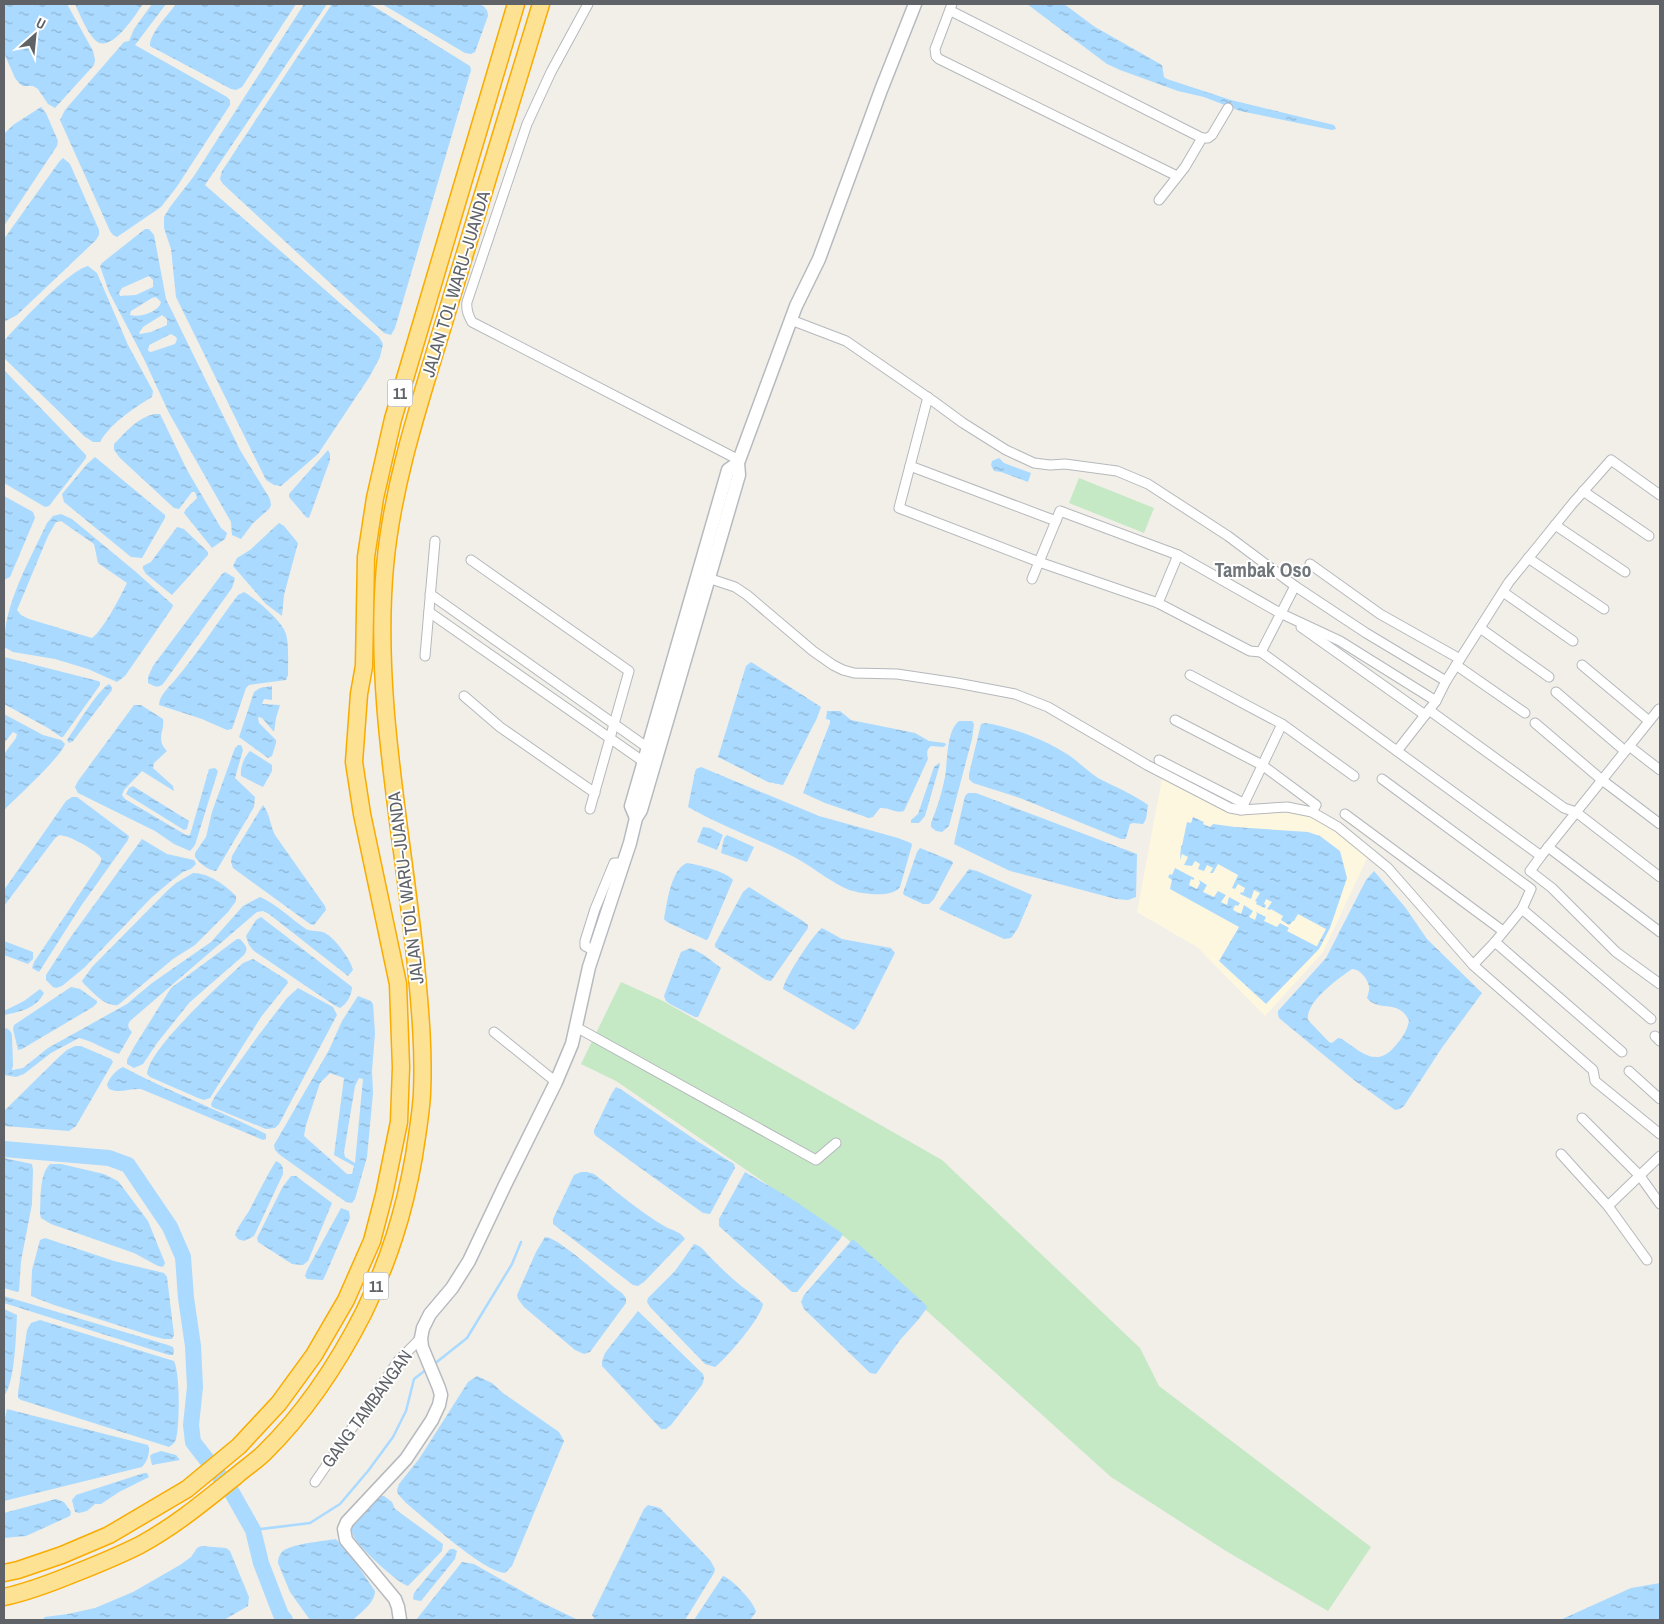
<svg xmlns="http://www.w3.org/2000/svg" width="1664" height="1624" font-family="'Archivo Narrow',sans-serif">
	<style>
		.commercial { fill: #fef7e0 }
		.grass { fill: #c5e8c5 }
		.water { fill: url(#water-ripples); fill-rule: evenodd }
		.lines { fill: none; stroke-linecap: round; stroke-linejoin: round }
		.stream { stroke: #aadaff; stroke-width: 2.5 }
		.river { stroke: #aadaff; stroke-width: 16 }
		.street-casing { stroke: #b5b8bc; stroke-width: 11 }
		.secondary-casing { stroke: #b6babf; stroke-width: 15 }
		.highway-casing { stroke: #f9ab00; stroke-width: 19 }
		.street { stroke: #fff; stroke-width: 9 }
		.secondary { stroke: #fff; stroke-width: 12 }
		.highway { stroke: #fde293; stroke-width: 16 }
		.labels { text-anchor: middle; stroke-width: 4; stroke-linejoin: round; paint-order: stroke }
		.shield { fill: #fff; stroke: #8f9295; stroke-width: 1 }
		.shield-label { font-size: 16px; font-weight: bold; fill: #5f6368 }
		.street-label { font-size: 18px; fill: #5f6368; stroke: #fff }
		.quarter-label { font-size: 20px; font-weight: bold; fill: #70757a; stroke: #fff }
	</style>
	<defs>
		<pattern id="water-ripples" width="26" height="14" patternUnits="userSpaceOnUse" patternTransform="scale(1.25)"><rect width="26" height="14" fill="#aadaff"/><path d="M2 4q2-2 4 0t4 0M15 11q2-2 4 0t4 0" fill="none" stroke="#8eb4d2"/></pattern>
	</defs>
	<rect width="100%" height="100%" fill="#f1efe8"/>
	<polygon class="commercial" points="1163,773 1230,808 1312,812 1370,852 1323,952 1265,1016 1197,947 1137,912"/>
	<g class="grass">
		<polygon points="1079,478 1154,508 1144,533 1069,503"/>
		<polygon points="621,982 663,1001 942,1160 1140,1348 1159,1386 1371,1547 1328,1611 1226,1551 1111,1477 846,1238 616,1081 581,1064"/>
	</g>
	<g class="water">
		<polygon points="4,4 67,4 93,51 95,60 94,65 55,108 48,104 38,89 33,86 23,86 19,83 15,78 4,53"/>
		<path d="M75,4H143C135,15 110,57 94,39C86,30 80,15 75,4Z"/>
		<polygon points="152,4 166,4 135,45 227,97 230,100 230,105 176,188 161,207 117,237 113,235 110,231 60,120 65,110 124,42 129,41 134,29"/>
		<path d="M176,4H296L242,87L236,90L231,89L150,46C149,34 169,14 176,4Z"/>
		<polygon points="304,4 327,4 205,185 379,337 383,344 380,357 370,376 318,454 281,486 274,485 266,480 176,297 171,249 164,228 164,217 170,207 194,176"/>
		<polygon points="332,4 370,4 470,66 471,70 395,328 391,335 384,333 223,184 220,179 222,171"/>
		<path d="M382,4H480C485,7 488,10 488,16L475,52L471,54L465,53Z"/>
		<polygon points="1027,4 1064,4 1095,27 1162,65 1164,77 1167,79 1231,100 1334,125 1336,129 1332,130 1240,111 1204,97 1178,91 1120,70 1107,64"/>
		<polygon points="41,107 46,113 58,141 57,146 4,226 4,134 13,125"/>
		<polygon points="63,158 70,164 99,230 99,235 96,240 17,315 4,322 4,239 59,162"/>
		<path d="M145,229H149L154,235L166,299L240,450L270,499L271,505L269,509L253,523L241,539L232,535L231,522L169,413L143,357L109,292L100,266L102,263ZM149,276L153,280V287L136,295L120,296L119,293L122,288ZM156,297L161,302C159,312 139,318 130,315L131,311L152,298ZM162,315L167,319V325L151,332L140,334L139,333L143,327ZM171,334L176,337L177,339L175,344L151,352L148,351L149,345Z"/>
		<path d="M88,266L97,273L128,345L153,391L152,397C134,408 111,423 100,442H93L84,436L4,358V341C19,324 68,271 88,266Z"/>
		<polygon points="4,370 86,455 86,458 49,506 45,507 4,483"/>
		<path d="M154,414H160L187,470L221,528L227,533L225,539L212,548L184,513L186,509L197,498L195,492H192L179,509L174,508L120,458L114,450V444C126,432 137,418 154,414Z"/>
		<polygon points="328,450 330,454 330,460 309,518 306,517 289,497 289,494"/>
		<polygon points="95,457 165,515 165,518 142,558 131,557 64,502 62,494 87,464"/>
		<polygon points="999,458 1004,463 1031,473 1028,482 1001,472 994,471 991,465 992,461"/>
		<polygon points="4,496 33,512 35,518 10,577 4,580"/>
		<path d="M61,514L72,519L136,572L173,605L172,608L125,676L117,682L88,669L55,659L13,652L4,647C4,603 29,562 47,523L53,516ZM61,521L94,544L98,563L127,583C120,597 104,629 92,638L29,619L21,615L17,610L48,536L56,522Z"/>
		<polygon points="279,523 284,526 298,543 284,595 282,616 266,604 233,566 237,558 250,550"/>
		<polygon points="177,527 184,529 208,552 208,555 172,595 146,574 143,569 143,566 151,562"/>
		<path d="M225,572L235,578L232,588L163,684C157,689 154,686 148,683V677L153,666L222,574Z"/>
		<path d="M244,592C255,598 283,622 286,634C289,645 288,663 288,675L286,680L249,685L246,688L232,729L227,730L202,719L159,705C159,696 169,687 175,680C198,653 217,623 238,595Z"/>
		<polygon points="4,657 98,681 100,682 100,685 63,737 61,737 48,728 4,704"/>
		<polygon points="751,662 821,707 817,718 783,785 768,782 718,757 746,666"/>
		<path d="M109,684L112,687V690L73,741L69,743L67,740L69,737C78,724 97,691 109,684Z"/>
		<polygon points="272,686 272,700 264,699 262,704 280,705 276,718 274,732 262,718 259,717 258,718 259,723 276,740 276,743 272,756 268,758 239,737 254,692 260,688"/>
		<path d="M134,705H141L163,719C165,732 155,738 167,751L154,763L153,768L173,786L174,791L142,771L124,790L122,795L125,799L186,835H190L209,769L215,768L218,771L195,845L190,851L174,844L155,831L78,793L75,787L78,781Z"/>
		<path d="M827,711H840L851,720L915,733L929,741L945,743L946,745L943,747L931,746C926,749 927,754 928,759L904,811C897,814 889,807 880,808L873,817L869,818L825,803L803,793L830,723V720L826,719Z"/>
		<path d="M4,714L43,735L61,740L65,744C62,756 15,799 4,810V754L16,738L17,734L13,732L4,743Z"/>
		<path d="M959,721H972L974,724L972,739L949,826L942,832L936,831L931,827V823C937,808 942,793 945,777C948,761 946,731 959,721Z"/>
		<path d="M986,723C1014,728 1043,739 1067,754C1078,761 1087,771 1098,778C1115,787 1133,794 1148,805L1146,819L1143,824L1133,823L1130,824L1126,838L1125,839H1121L1020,798L973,783L969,779V774L980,728L981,724Z"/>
		<path d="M238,745H241L243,750L235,778L255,797L254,807L218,868L216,871C208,870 200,864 195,857V853L206,837L212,812L235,748Z"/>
		<path d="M250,751L272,765V771L263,787L241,776C240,768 244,757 250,751Z"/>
		<polygon points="939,763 940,764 925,816 919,823 911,823 911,820 918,814 934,767"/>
		<path d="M701,767L819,816L898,838L911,843L912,845L900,887C892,898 864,894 853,891C839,888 811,866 796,858C761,840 723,827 688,807L695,772L696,769Z"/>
		<polygon points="133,786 189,821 187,829 184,830 126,794 129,788"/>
		<polygon points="968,793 976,793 1137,854 1136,897 1128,900 1116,899 1010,871 958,846 954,844 955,839 965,796"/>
		<path d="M72,797H77L129,836L128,840L81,906L39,972L32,968L34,962L97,868C99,865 102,861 101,858C99,852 70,836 64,836C60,835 60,835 56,837L4,906V890L66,801Z"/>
		<path d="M263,805C270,814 270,825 275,835L325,906L326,910L314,925L310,924L233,868L231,862L232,856Z"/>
		<polygon points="1193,817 1204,822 1203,824 1210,827 1213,824 1235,827 1308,832 1320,836 1340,851 1347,878 1330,928 1319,949 1266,1004 1219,961 1239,927 1170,889 1172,880 1168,877 1170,874 1172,875 1175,868 1194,878 1194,880 1191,879 1189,885 1197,889 1200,883 1199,880 1207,885 1203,892 1214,897 1218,891 1226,895 1221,902 1227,905 1229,897 1240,903 1238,906 1235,905 1233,910 1241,914 1244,905 1253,911 1249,917 1255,920 1257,914 1256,912 1266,917 1264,921 1277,927 1280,923 1289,928 1287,931 1316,946 1317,946 1326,929 1298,914 1294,921 1293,921 1289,925 1281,920 1283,916 1271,909 1270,910 1267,909 1272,902 1266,899 1264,904 1266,905 1265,908 1256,904 1257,902 1255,901 1260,893 1254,890 1251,899 1240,894 1241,892 1243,893 1245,888 1238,884 1235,889 1232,888 1238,875 1218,864 1213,873 1210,873 1213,868 1207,865 1204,871 1198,869 1200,864 1195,861 1192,866 1184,865 1188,857 1182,854 1180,860 1181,846 1182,846 1187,822 1191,823"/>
		<polygon points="703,827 710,828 723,835 717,850 697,842"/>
		<polygon points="727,835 754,847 747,862 721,853 724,838"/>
		<polygon points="142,839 167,854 194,860 196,864 191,869 183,872 171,881 151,898 84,968 62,986 56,988 53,987 46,980 46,975 70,938"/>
		<polygon points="920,848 952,861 953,863 934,899 929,904 923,904 904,895 903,893 917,852"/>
		<path d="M687,863C699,865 725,871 733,880L708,939L706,940L667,922L664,919C667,903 671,869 687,863Z"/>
		<polygon points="969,869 977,871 1032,895 1018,928 1011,938 1004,939 939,909"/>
		<path d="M1374,871L1405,907L1427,939L1482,993L1441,1049L1404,1106L1400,1109L1395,1110L1354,1080L1279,1018L1278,1014V1011L1326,958L1366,880ZM1352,969C1360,969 1367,978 1369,986C1370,989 1368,994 1367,998C1379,1013 1399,998 1409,1021C1407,1031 1402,1038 1396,1045C1377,1069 1361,1052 1342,1039L1338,1038L1332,1043L1329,1042L1308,1020C1305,1002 1339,978 1352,969Z"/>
		<path d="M193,873C209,873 225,885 236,896V901L228,912L195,945L173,959L118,1005C105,1007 93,992 84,984L82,981L92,967L168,890L176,883Z"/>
		<polygon points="749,887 803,921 808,925 808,928 771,981 766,980 715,947 715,944 743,892"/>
		<path d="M260,897C278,905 291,919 306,929C312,932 319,930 325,933C335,938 351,960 353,970L348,976L269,914L263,911L257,912L130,1021C127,1025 128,1028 132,1032L119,1054C105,1050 93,1041 79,1038L51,1053L24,1074L16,1077L4,1075V1068L13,1070L23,1068L48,1048L127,1004L152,983L211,942L243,906Z"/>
		<path d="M261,917L352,987C352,994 347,1004 340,1008L334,1005L254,951L249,945L246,936L256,920Z"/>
		<path d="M822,928L842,939L891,948L895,953L859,1024L854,1030L783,989C784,979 814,933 822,928Z"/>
		<path d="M237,939H240C246,946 249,948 244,955L190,1002L157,1043L143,1064L134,1068L127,1064V1060L134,1047L171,988Z"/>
		<polygon points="4,941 33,952 33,959 28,964 4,955"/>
		<polygon points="691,948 704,955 721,968 698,1017 695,1017 670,1004 666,1001 664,996 681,952"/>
		<path d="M253,959L287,980L288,983L261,1017L210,1098L204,1100L198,1098L150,1077L147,1074C149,1048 222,983 243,963Z"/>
		<polygon points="71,987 80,989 97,1001 97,1003 93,1007 22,1049 18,1050 13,1029 14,1025"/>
		<polygon points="298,988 333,1007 337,1015 279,1124 275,1128 266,1129 212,1107 211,1104 215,1096 258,1036 287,998"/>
		<path d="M40,989L44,993C36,1009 19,1012 4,1015V1011L24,1001Z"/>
		<path d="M358,996L371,1001L373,1004L375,1033L372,1071L373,1093L367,1157L355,1199L352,1203L346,1202L280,1155L275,1150L274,1145L329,1050L342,1021ZM330,1073L344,1078L334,1155L354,1166L352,1174H347L304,1136L306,1125L320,1083ZM359,1078L363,1079L355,1163L345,1157L344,1152L355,1086Z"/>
		<polygon points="75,1046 81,1046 111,1059 113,1062 76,1126 69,1131 4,1126 4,1111 59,1057 67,1050"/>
		<path d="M123,1067C170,1092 219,1110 266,1134V1139L263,1140L141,1089C129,1088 120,1094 109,1089L107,1085C109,1078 116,1070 123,1067Z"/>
		<polygon points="616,1087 622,1090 697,1141 734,1164 735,1168 710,1214 703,1213 596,1136 594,1133 594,1130 612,1093"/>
		<polygon points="4,1158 32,1164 33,1170 32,1204 21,1261 19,1291 17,1292 4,1288"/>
		<path d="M276,1161C283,1164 283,1167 283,1174L254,1236L244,1241L238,1239L235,1235C238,1226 244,1219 249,1211C258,1194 266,1177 276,1161Z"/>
		<path d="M50,1164H61L104,1174L118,1181L148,1221L165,1263L163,1267L158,1266L134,1253L51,1224L41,1218L40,1213C41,1198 39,1175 50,1164Z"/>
		<path d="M581,1172H587L594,1174C617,1192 641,1213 666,1227C674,1231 681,1232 685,1239L644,1282L638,1286L633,1285L553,1224V1219L574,1175Z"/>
		<polygon points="745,1172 795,1201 843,1234 840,1239 797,1292 792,1292 719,1226 719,1219"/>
		<polygon points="291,1176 296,1176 332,1203 308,1261 303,1265 292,1264 258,1242 257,1238 282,1188"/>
		<polygon points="341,1208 349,1211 350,1218 325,1276 323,1280 307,1279 305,1276 307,1270"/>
		<path d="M545,1237C559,1237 607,1283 622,1293L626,1298V1303L590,1352L584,1354L575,1350L524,1307L518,1299L517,1295L536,1252Z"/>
		<polygon points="45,1238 114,1261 164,1273 167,1277 174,1335 172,1339 164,1339 152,1336 54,1305 31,1296 32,1270 40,1240"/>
		<polygon points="852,1240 854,1240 926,1305 927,1308 918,1320 900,1340 876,1374 870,1373 804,1309 801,1302 804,1295"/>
		<path d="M694,1244C702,1246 706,1253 712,1259C723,1270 735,1282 748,1291C753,1295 758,1298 763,1304C761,1318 726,1359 715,1367L705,1364L650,1307L647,1302L648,1298L675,1271Z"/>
		<polygon points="4,1296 168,1345 173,1347 174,1351 173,1355 169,1355 4,1303"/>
		<path d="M4,1309L17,1315C16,1334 15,1383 4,1396Z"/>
		<polygon points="638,1311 703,1374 704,1379 702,1385 671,1425 666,1429 661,1429 602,1366 602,1361 605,1353"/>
		<path d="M40,1320L174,1361C180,1373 180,1425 176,1439C175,1443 172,1445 169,1447L144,1439L21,1400L18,1398V1393L27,1330L31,1323Z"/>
		<path d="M477,1376L492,1383L503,1393L559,1432L564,1441L512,1566L505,1573C482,1571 426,1519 406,1503L398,1494L397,1490L399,1484L419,1459L468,1382Z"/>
		<path d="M7,1409L148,1445C151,1451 147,1462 142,1467L4,1501V1422Z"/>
		<polygon points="161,1451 176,1455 180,1460 152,1465 150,1456 152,1454"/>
		<polygon points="144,1473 147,1473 149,1477 119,1492 101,1504 95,1504 87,1511 79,1513 75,1512 72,1500 76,1495"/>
		<path d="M380,1496H384L392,1502L395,1509L443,1544L442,1551L408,1586C397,1583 363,1550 356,1540C353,1536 351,1530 351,1525Z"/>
		<polygon points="56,1499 64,1502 71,1512 70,1516 26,1536 4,1538 4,1513"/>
		<polygon points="648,1505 660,1508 710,1560 715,1569 714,1573 685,1620 595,1620 592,1615 644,1509"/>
		<path d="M336,1539L354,1560L375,1591C375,1603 361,1612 353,1620H310L290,1592L278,1563C278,1559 279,1555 282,1552C289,1544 324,1541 336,1539Z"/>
		<polygon points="201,1546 226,1548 230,1551 249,1597 248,1606 224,1620 42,1620 45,1617 68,1614 95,1608 133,1592 180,1565 191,1557 197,1548"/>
		<polygon points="450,1549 454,1549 457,1551 455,1559 421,1601 415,1600 413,1599 414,1593"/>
		<polygon points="462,1562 474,1564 541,1602 578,1620 416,1620"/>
		<path d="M723,1576C732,1579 754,1602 756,1612L750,1620H694Z"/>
		<polygon points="1660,1583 1660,1620 1560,1620 1631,1588"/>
	</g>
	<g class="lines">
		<g class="stream">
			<polyline points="433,1365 467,1338 512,1264 521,1242"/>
			<polyline points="253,1530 310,1523 340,1504 368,1471 393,1437 406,1411 414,1379 427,1369"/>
		</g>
		<g class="river">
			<polyline points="4,1036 5,1065 4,1067"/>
			<polyline points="4,1149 109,1158 128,1165 170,1227 183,1257 186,1298 193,1346 195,1387 191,1425 193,1442 231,1491 253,1530 261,1563 281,1615 285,1620"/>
		</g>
		<g class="street-casing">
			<g id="street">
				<path d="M588,4L551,72L527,124L467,302C466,310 468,315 472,322L739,460"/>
				<polyline points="952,4 935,49 936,56 939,59 1177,176"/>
				<polyline points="951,11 1202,138 1208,138 1212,135 1228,108"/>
				<polyline points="1159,200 1185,167 1202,138"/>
				<polyline points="791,320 846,341 933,401 963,423 1006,450 1034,463 1050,465 1065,464 1117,471 1148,484 1228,536 1295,586 1366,633 1446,681"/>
				<polyline points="928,397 910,466 1056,521"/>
				<polyline points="910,466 899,508 1039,562 1158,603 1250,651 1261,652 1295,586"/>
				<polyline points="1583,491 1649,536"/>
				<polyline points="1555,525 1625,572"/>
				<polyline points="1178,555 1280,613 1340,641 1436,701"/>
				<polyline points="1528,558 1604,609"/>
				<polyline points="471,560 629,671 590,809"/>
				<polyline points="1310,564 1380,614 1460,659"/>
				<polyline points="705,577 735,587 747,595 813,651 833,665 843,670 854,673 897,674 957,683 1015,694 1048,707 1147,765 1230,808 1241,810 1287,807 1312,812 1338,827 1388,868 1473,965 1593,1070 1595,1081 1660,1134"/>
				<polyline points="1032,579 1060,511 1178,555 1158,603"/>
				<polyline points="1503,592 1573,641"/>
				<polyline points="430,594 648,748"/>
				<polyline points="429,612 644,762"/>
				<polyline points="1301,627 1425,715"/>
				<polyline points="1480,628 1549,677"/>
				<polyline points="1261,652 1541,856 1659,709 1660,710"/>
				<polyline points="425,656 435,541"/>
				<polyline points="1456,665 1525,713"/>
				<polyline points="1582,665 1649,721"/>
				<polyline points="1190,675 1282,724 1354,776"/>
				<polyline points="1556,692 1625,751"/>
				<polyline points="464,696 500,727 595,793"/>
				<polyline points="1429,710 1564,808 1576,812 1660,877"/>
				<polyline points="1175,720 1262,765 1316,805 1312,812"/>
				<polyline points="1535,723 1602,780 1660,824"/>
				<polyline points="1629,746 1660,770"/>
				<polyline points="1397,751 1436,701 1446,681 1509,582 1573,503 1611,460 1660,495"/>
				<polyline points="1159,760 1243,803"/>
				<polyline points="1382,779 1531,889 1522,909 1495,942 1473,965"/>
				<polyline points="1241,810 1282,724"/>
				<polyline points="1345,814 1503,931"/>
				<polyline points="1548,847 1660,932"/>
				<polyline points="1541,856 1530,871 1552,888 1616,952 1660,984"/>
				<polyline points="1522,909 1651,1019"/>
				<polyline points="1495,942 1622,1052"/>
				<polyline points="595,951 585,946 585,941 595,909 614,863 623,863"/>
				<polyline points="576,1027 816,1160 836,1143"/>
				<polyline points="494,1032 556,1082"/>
				<polyline points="1655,1036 1660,1041"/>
				<polyline points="1629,1071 1660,1099"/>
				<polyline points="1582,1118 1640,1176 1660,1204"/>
				<polyline points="1561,1154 1608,1206 1647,1260"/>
				<polyline points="1608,1206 1660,1156"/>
				<polyline points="315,1482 398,1361 421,1338"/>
			</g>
		</g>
		<g class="secondary-casing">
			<g id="secondary">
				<polyline points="636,818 631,806 728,470 738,463"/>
				<polyline points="400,1620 398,1607 395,1599 346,1540 344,1529 347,1522 406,1459 432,1420 439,1405 441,1395 439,1388 422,1347 421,1338 423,1328 430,1314 452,1288 469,1261 505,1185 556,1082 572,1044 589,967 630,843 636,818 641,810 739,475 738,463 796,306 819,259 881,90 915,4"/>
			</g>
		</g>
		<g class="highway-casing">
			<g id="highway">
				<polyline points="4,1573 18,1570 62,1555 109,1535 187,1489 239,1446 279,1403 314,1355 346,1300 372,1241 384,1195 399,1122 401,1067 398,984 362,814 354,762 359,694 364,666 366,557 375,498 393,419 516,4"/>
				<path d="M4,1597C27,1592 51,1583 73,1574C96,1565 118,1556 140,1545C175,1526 205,1501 236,1476C245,1468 256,1461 264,1453C305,1413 338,1363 364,1312C389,1260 404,1213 414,1156C417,1135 421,1114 422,1093C424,1050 420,1008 416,965C403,834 373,698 385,566C393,478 423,393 448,309C479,208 510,106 541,4"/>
			</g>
		</g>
		<use href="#street" class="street"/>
		<use href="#secondary" class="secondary"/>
		<use href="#highway" class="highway"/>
	</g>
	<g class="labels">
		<g class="shield">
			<rect x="387.5" y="379.5" width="25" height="27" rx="4"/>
			<rect x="363.5" y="1272.5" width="25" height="27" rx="4"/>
		</g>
		<g class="shield-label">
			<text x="400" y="399">11</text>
			<text x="376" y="1292">11</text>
		</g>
		<g class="street-label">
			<text transform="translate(456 284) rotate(-73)" y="6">JALAN TOL WARU–JUANDA</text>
			<text transform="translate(406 888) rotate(-97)" y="6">JALAN TOL WARU–JUANDA</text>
			<text transform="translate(367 1409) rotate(-54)" y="6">GANG TAMBANGAN</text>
		</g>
		<g class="quarter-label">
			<text x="1263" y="577">Tambak Oso</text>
		</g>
	</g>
	<rect width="1664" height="1624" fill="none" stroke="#5f6368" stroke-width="10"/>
	<g transform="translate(35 35) rotate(27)" stroke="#ffffff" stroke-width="4" paint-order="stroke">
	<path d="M0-4L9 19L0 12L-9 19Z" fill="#5f6368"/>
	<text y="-8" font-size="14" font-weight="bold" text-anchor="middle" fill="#5f6368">U</text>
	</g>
</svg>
